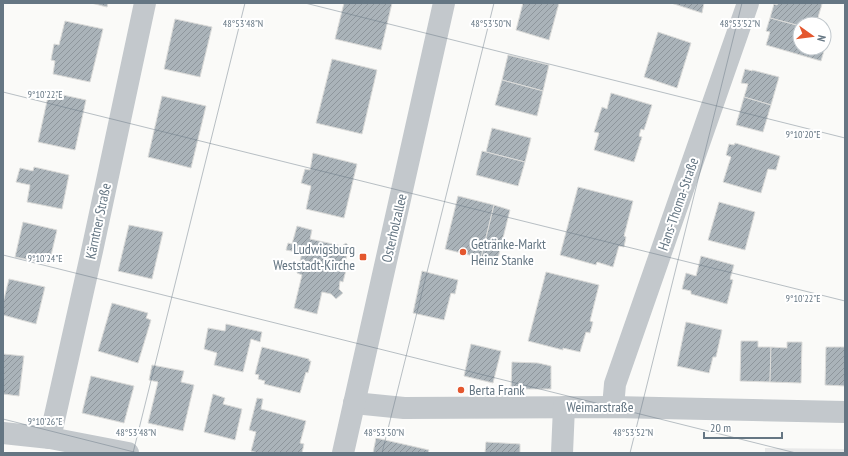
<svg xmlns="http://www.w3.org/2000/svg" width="848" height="456" viewBox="0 0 848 456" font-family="'PT Sans Narrow',sans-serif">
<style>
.built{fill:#e8e9e9}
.building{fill:url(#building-hatch);stroke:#dcdcda}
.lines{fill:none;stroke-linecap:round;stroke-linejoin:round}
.minor{stroke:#c3c8cc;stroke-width:22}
.ticks{fill:none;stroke:#657683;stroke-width:1;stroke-opacity:0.45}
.poi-dot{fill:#e4572e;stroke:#fff;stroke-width:1.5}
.labels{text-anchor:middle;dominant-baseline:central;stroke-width:4;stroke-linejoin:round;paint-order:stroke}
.street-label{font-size:14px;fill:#657683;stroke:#fff}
.poi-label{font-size:14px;fill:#657683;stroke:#fff;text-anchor:start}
.ticks-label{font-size:10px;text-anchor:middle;fill:#657683;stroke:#fff;stroke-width:4;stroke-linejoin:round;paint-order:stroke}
</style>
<defs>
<pattern id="building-hatch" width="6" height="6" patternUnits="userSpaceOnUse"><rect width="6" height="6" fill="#aab3b9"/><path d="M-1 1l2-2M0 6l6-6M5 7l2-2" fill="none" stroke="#8e969c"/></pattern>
</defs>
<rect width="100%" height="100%" fill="#fafaf8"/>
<polygon class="built" points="765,448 845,449 845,453 765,453"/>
<g class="building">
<polygon points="91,3 108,3 107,7"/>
<polygon points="344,3 392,3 381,50 335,39"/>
<polygon points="523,3 559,3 549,40 516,30"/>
<polygon points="671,3 704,3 702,13"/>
<polygon points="778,3 818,3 822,4 816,24 800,24 800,26 770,18 774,4 777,5"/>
<polygon points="770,18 800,26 800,48 824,48 824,33 829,34 821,61 766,45 770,32 766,31"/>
<polygon points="175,19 212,27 200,77 164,69"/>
<polygon points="65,21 103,29 90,82 53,74 55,61 51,60 54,44 59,45"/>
<polygon points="658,32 691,43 677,88 644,77"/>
<polygon points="508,55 549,65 543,91 502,80"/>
<polygon points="332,59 377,70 362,134 316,123"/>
<polygon points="745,69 752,71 752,70 779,77 771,105 744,97 748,84 741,83"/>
<polygon points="502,80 543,91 537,116 495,105"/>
<polygon points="49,92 86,100 75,150 38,142"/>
<polygon points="611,93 652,105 644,130 641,129 639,136 642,137 634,162 594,150 599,133 594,132 602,107 607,109"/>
<polygon points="162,96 206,106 191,168 148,157"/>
<polygon points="744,97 771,105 763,132 736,125"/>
<polygon points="492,128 531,138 525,162 486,152"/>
<polygon points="735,143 780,156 776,170 768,169 761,193 723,182 731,157 726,155 729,144 734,145"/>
<polygon points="482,151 525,162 518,186 476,175"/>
<polygon points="313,153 357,164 344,218 306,209 311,186 301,183 305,169 310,170"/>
<polygon points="34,167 69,175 62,209 27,202 30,185 16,182 20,168 33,171"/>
<polygon points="578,187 633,201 624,236 626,237 624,247 619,246 613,267 597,262 596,265 560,255"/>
<polygon points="458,196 494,205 481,258 445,249"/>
<polygon points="719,202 755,212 745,250 708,240"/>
<polygon points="494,205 510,210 497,262 481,258"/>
<polygon points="23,222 57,230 49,264 15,257"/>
<polygon points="129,225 163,232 152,279 118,271"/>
<polygon points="297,226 312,230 310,239 342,246 346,243 352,249 347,253 346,261 348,262 343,282 340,281 339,289 343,293 336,299 331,294 322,292 317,314 294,308 302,275 297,273 302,253 286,250 288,243 292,244"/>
<polygon points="701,256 734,265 730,279 733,280 727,304 691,294 691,291 682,289 686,273 696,276"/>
<polygon points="422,271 458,280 455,294 451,293 444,320 413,313"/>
<polygon points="546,272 599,285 590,321 593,322 590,333 586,332 580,352 563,348 563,350 528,341"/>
<polygon points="9,279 45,287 36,324 3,315 3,303"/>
<polygon points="112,303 148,313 146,318 151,320 138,363 98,351"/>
<polygon points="686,322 722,330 716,357 713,357 709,373 677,366"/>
<polygon points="226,324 262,332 260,342 251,339 243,372 214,365 217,353 204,349 208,328 225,331"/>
<polygon points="741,341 758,341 758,347 771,347 770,382 740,381"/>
<polygon points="787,342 802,342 801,383 770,382 771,347 787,348"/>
<polygon points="471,344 501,351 493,383 464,376"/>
<polygon points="262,347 309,359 309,361 311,361 308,373 306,372 300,393 264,384 265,381 258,379 259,375 255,374"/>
<polygon points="826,347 845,347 845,386 825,385"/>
<polygon points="3,354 24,356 19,396 3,394"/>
<polygon points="512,362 538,363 551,366 551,389 511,389"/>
<polygon points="152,365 184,371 181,382 194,385 183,431 148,423 158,382 149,380"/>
<polygon points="91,376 134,386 124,423 82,413"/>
<polygon points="213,394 225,398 223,404 242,409 235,440 204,432"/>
<polygon points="257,398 263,399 261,409 306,421 300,443 304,444 302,453 258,453 251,451 256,432 249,430"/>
<polygon points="376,438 429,450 428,453 373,453"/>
<polygon points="486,442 520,444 520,453 485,453"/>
</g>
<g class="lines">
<g class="minor">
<polyline points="354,403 404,408 613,407 845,412"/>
<polyline points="613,407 615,384 748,3"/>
<polyline points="3,433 50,438 128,453"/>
<polyline points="50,438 92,251 145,3"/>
<polyline points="343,453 444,3"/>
<polyline points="562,453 564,407"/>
</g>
</g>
<path class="ticks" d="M 305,3 L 845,138M 3,92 L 845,301M 3,255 L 796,453M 3,419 L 138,453M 133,453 L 245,3M 382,453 L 494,3M 630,453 L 742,3"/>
<g class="poi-dot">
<circle cx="463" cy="252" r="4"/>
<rect x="359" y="253" width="8" height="8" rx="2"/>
<circle cx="461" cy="390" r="4"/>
</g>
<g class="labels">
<g class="street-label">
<text transform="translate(678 204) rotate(-71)">Hans-Thoma-Straße</text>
<text transform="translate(98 221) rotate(-78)">Kärntner Straße</text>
<text transform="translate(394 228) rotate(-77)">Osterholzallee</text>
<text x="600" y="407">Weimarstraße</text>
</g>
<g class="poi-label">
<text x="471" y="244">Getränke-Markt<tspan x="471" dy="16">Heinz Stanke</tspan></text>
<text x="355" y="249" text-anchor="end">Ludwigsburg<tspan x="355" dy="16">Weststadt-Kirche</tspan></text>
<text x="469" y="390">Berta Frank</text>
</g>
</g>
<g class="ticks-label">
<text x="491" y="27">48°53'50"N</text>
<text x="740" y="27">48°53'52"N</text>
<text x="243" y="27">48°53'48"N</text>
<text x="45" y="98">9°10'22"E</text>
<text x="803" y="138">9°10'20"E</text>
<text x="45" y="262">9°10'24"E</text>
<text x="803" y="302">9°10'22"E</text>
<text x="45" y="425">9°10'26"E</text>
<text x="136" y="436">48°53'48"N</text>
<text x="384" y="436">48°53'50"N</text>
<text x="633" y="436">48°53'52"N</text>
</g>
<rect width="848" height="456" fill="none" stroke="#657683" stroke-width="8"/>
<g transform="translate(812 36) rotate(104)"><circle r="19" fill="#ffffff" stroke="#c1c8cd"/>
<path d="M0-3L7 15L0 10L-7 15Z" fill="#e4572e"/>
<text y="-6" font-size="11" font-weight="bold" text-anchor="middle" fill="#657683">N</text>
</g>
<path d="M704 432v6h78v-6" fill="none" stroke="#657683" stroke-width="2"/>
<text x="710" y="432" font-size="12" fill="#657683" stroke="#ffffff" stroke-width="3" paint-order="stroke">20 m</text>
</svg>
